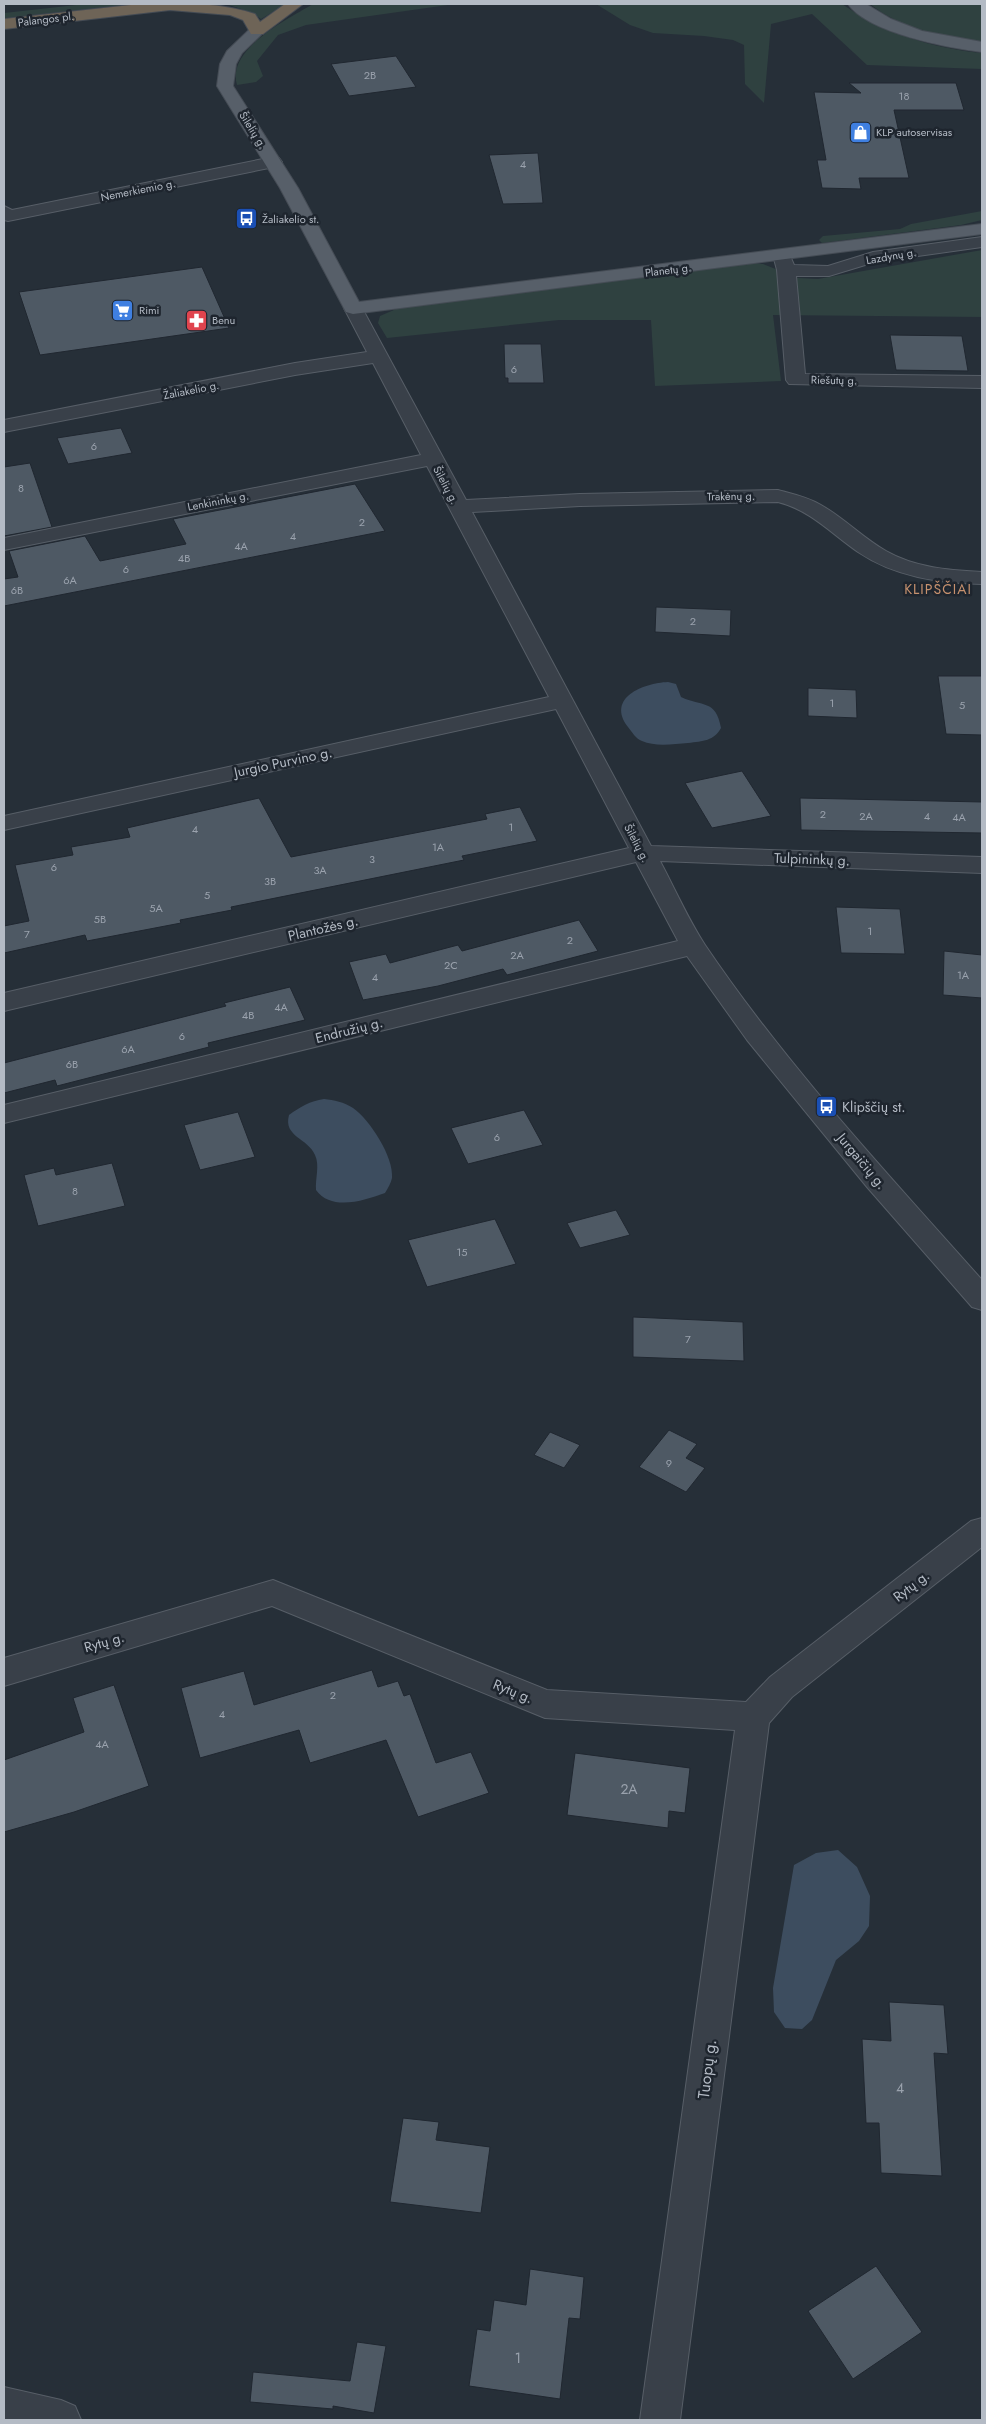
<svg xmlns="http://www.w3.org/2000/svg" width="986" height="2424" viewBox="0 0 986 2424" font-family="Jost,sans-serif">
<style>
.green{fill:#2f4140}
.water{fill:#3d4d5f}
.building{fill:#4e5964;stroke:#202730}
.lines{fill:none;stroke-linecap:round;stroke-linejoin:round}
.minor-casing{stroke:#575e67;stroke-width:2}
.major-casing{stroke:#454c55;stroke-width:2}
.highway-casing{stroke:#444b54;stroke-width:2}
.minor{fill:#394049;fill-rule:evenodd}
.major{fill:#575f69;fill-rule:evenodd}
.highway{fill:#6e6457;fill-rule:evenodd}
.labels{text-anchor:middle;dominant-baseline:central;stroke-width:5;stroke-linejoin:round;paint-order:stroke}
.far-street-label{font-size:11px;fill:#b4bbc5;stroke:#1e252e}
.number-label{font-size:11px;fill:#9aa2ad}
.far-poi-label{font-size:11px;fill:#b4bbc5;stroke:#1e252e;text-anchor:start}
.far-quarter-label{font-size:14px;letter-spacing:1px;fill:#c6916e;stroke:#1e252e}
.street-label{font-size:14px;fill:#b4bbc5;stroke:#1e252e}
.poi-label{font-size:14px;fill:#b4bbc5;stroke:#1e252e;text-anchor:start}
.near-number-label{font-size:14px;fill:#9aa2ad}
.near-street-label{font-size:16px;fill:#b4bbc5;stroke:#1e252e}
</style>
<rect width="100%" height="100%" fill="#262f38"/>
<g class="green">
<polygon points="85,4 133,4 4,18 4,13"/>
<polygon points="233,4 286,4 261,19 253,13 229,5"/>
<path d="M 313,4 L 455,4 L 306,25 L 278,35 L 257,61 L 263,76 L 256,82 L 237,85 C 226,49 288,19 313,4 Z"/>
<path d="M 596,4 L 842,4 C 884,33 931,48 982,53 L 982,69 L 867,65 L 812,14 L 771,24 L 764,103 L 745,84 L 744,45 L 733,40 L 704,36 L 653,33 L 630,25 Z"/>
<path d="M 870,4 L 982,4 L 982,42 C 945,39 900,28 870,4 Z"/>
<polygon points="982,211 982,220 961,225 822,243 819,240 823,236 900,229 911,224"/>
<polygon points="982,250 982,317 773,315 781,381 655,386 651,320 559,320 387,338 378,323 380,316 403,306 752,263 763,264 798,278 818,279"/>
</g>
<g class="water">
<path d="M 668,682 L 676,684 L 681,697 C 702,707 716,699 721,728 C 714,741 703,741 688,743 C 674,744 655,747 642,741 C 636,739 632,732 628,727 C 606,698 643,683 668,682 Z"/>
<path d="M 324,1099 C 334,1100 344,1102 353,1108 C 370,1120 394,1157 392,1178 C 391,1183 388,1188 385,1193 C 365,1200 332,1212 316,1190 C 315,1179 320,1165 315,1155 C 308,1138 283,1137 289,1115 C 300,1107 310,1101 324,1099 Z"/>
<polygon points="838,1850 857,1867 870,1896 869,1926 859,1941 836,1960 812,2020 802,2029 785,2028 774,2012 773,1988 794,1865 816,1853"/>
</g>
<g class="building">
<polygon points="396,56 416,87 349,96 331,64"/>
<polygon points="849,83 956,83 964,110 894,110 909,178 859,178 861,189 822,188 817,160 826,160 814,92 861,93"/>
<polygon points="538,153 543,203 503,204 489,155"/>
<polygon points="202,267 229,328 40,355 19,292"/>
<polygon points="890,335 962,336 968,371 896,370"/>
<polygon points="504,344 541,344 544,383 508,383 508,378 505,378"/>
<polygon points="121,428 132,453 68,464 57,438"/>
<polygon points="30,463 52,527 4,536 4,467"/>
<polygon points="355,484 385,531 4,606 4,579 18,577 9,551 85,536 100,561 186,544 173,519"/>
<polygon points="656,607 731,610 730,636 655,632"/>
<polygon points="938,676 982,676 982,735 946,734"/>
<polygon points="808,688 856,690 857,718 808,716"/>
<polygon points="742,771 771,816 712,828 685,783"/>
<polygon points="259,798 291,857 487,819 485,814 520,807 537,841 462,856 464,860 231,907 232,910 180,920 181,923 87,941 85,935 4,953 4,926 29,921 15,865 73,855 71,847 130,837 127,828"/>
<polygon points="800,798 982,802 982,833 801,830"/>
<polygon points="836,907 900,909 905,954 841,953"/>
<polygon points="579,920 598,951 507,975 503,969 438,986 363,1000 349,962 386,954 390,963 458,945 462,951"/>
<polygon points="944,951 982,955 982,998 943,995"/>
<polygon points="290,987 305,1020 208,1043 209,1047 57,1086 55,1080 4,1093 4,1063 226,1006 224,1003"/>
<polygon points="524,1110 543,1145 468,1164 451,1128"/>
<polygon points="238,1112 255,1157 200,1170 184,1125"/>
<polygon points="112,1163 125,1206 38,1226 24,1175 54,1168 56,1175"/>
<polygon points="616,1210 630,1235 580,1248 567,1223"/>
<polygon points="495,1219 516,1264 427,1287 408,1240"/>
<polygon points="633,1317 743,1322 744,1361 633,1357"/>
<polygon points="669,1430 697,1444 686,1458 705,1468 686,1492 639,1467"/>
<polygon points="550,1432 580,1445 564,1468 534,1455"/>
<polygon points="372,1670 378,1687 398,1681 404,1696 410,1694 436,1763 471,1752 489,1793 418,1817 386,1740 310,1763 299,1730 200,1758 181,1688 244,1671 254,1705"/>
<polygon points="114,1685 149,1786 74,1812 4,1832 4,1760 84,1732 73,1698"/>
<polygon points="575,1753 690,1768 685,1813 669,1811 668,1828 567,1815"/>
<polygon points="889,2002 944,2005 948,2054 934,2053 942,2176 881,2173 879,2123 866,2123 862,2039 891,2041"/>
<polygon points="403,2118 439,2122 436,2140 490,2147 481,2213 390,2202"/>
<polygon points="876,2266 922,2332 853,2379 808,2311"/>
<polygon points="530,2269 584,2277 580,2319 569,2318 560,2399 469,2386 477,2329 490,2331 494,2300 526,2305"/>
<polygon points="357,2342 386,2346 374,2413 333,2406 333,2409 250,2402 253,2372 350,2381"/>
</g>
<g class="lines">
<defs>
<g id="minor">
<polygon points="273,157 279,158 282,162 279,166 8,221 4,220 4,206 12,210"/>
<polygon points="982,237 982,247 875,262 829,276 796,276 805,374 982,376 982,388 789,384 786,380 777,270 773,255 776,251 788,251 794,265 828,266 873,252"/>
<path d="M 353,302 L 360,304 L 362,308 L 466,500 L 580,494 L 778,490 C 793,494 807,497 821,505 C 844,518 863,538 886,551 C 916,568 949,570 982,572 L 982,584 C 939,583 895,577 858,552 C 832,534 810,510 778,502 L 580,506 L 472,512 L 651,846 L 982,857 L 982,873 L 660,861 C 675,889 688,919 705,945 C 786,1065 886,1172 982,1280 L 982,1310 L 972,1307 L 867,1187 L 747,1040 L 687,956 L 4,1123 L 4,1105 L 678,941 L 636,862 L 4,1011 L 4,993 L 629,848 L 556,709 L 4,830 L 4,816 L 549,697 L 427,466 L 4,550 L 4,538 L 421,455 L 373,363 L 295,375 L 4,432 L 4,420 L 295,363 L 367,352 L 344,308 L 346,304 Z"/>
<polygon points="982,1518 982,1547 792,1697 769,1723 680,2420 640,2420 735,1730 545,1718 272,1606 4,1686 4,1658 273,1580 547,1690 746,1702 770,1677 971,1521"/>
<polygon points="4,2387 61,2400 75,2406 81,2420 4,2420"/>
</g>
<g id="major">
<path d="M 848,4 L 866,4 L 891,19 L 922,31 L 982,42 L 982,52 C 949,48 868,33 848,4 Z"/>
<polygon points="257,26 265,31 242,53 236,64 233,86 298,188 359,302 982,224 982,234 353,314 346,312 280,188 217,86 220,64 227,51 251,28"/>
</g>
<path id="highway" d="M 140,4 C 179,4 217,1 255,14 L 260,22 L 285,4 L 303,4 L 263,34 L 251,34 L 243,20 L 230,15 L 170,10 L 4,29 L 4,19 Z"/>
</defs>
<use href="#minor" class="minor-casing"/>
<use href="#major" class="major-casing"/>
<use href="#highway" class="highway-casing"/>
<use href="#minor" class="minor"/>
<use href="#major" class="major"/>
<use href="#highway" class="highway"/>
</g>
<defs>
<symbol id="shop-square" viewBox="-11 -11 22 22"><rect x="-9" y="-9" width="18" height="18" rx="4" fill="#3f7fe0" stroke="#1e252e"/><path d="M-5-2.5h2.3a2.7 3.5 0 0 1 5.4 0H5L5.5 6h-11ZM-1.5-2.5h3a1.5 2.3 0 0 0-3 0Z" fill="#fff"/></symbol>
<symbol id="bus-square" viewBox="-11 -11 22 22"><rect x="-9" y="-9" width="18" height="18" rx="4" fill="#1a4fb4" stroke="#1e252e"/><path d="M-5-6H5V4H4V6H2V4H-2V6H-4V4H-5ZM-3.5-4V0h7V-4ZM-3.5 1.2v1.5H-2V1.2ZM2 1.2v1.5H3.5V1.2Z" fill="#fff"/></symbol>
<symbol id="supermarket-square" viewBox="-11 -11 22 22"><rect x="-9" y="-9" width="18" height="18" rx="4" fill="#3f7fe0" stroke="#1e252e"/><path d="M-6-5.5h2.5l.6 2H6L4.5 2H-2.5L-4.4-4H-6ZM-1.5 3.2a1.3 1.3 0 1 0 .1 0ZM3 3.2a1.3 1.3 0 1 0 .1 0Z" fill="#fff"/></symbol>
<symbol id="pharmacy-square" viewBox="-11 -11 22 22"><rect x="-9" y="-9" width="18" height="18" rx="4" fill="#e0444e" stroke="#1e252e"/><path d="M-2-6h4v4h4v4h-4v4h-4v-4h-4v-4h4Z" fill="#fff"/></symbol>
</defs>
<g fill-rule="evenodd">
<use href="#shop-square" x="848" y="120" width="25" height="25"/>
<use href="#bus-square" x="234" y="206" width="25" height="25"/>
<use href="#supermarket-square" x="110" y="298" width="25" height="25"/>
<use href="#pharmacy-square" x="184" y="308" width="25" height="25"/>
<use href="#bus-square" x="814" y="1094" width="25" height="25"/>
</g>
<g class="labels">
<g class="far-street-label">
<text transform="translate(46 19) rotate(-7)">Palangos pl.</text>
<text transform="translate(253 130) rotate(58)">Šilelių g.</text>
<text transform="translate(138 190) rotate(-11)">Nemerkiemio g.</text>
<text transform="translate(891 256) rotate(-10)">Lazdynų g.</text>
<text transform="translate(668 270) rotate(-7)">Planetų g.</text>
<text transform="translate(834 380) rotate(1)">Riešutų g.</text>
<text transform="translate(191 390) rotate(-11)">Žaliakelio g.</text>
<text transform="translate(446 485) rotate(62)">Šilelių g.</text>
<text transform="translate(731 496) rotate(-1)">Trakėnų g.</text>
<text transform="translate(218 501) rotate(-11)">Lenkininkų g.</text>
<text transform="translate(637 843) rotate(62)">Šilelių g.</text>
</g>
<g class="number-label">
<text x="370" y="75">2B</text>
<text x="904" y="96">18</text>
<text x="523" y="164">4</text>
<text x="514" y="369">6</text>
<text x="94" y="446">6</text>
<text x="21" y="488">8</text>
<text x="362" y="522">2</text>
<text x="293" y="536">4</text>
<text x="241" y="546">4A</text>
<text x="184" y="558">4B</text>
<text x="126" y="569">6</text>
<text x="70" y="580">6A</text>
<text x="17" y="590">6B</text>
<text x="693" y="621">2</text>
<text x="832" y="703">1</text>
<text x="962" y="705">5</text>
<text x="823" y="814">2</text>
<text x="866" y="816">2A</text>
<text x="927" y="816">4</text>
<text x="959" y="817">4A</text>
<text x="511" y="827">1</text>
<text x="195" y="829">4</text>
<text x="438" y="847">1A</text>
<text x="372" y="859">3</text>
<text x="54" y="867">6</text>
<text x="320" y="870">3A</text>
<text x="270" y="881">3B</text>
<text x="207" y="895">5</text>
<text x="156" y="908">5A</text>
<text x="100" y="919">5B</text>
<text x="870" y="931">1</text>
<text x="27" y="934">7</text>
<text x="570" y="940">2</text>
<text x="517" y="955">2A</text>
<text x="451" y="965">2C</text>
<text x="963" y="975">1A</text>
<text x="375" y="977">4</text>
<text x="281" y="1007">4A</text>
<text x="248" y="1015">4B</text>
<text x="182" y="1036">6</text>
<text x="128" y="1049">6A</text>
<text x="72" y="1064">6B</text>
<text x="497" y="1137">6</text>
<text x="75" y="1191">8</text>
<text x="462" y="1252">15</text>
<text x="688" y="1339">7</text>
<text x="669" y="1463">9</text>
<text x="333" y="1695">2</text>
<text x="222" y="1714">4</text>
<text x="102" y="1744">4A</text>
</g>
<g class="far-poi-label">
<text x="876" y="132">KLP autoservisas</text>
<text x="262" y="219">Žaliakelio st.</text>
<text x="139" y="310">Rimi</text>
<text x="212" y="320">Benu</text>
</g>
<g class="far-quarter-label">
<text x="938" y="589">KLIPŠČIAI</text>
</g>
<g class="street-label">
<text transform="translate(283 762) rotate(-12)">Jurgio Purvino g.</text>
<text transform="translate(812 859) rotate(2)">Tulpininkų g.</text>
<text transform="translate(323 928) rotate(-13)">Plantožės g.</text>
<text transform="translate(349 1030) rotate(-14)">Endružių g.</text>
<text transform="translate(862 1161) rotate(50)">Jurgaičių g.</text>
<text transform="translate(911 1586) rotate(-38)">Rytų g.</text>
<text transform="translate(104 1642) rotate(-16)">Rytų g.</text>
<text transform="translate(513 1691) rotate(22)">Rytų g.</text>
</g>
<g class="poi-label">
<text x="842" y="1107">Klipščių st.</text>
</g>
<g class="near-number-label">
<text x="629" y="1789">2A</text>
<text x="900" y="2088">4</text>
<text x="518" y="2358">1</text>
</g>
<g class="near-street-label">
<text transform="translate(707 2069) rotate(-83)">Tuopų g.</text>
</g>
</g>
<rect width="986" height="2424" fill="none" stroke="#b4bbc5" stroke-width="10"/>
</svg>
